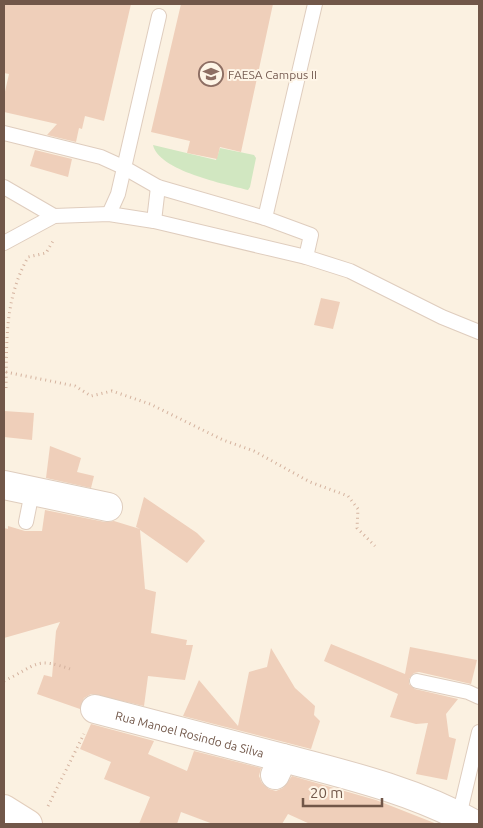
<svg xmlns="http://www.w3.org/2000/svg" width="483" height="828" viewBox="0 0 483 828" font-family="Ubuntu,sans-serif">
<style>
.green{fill:#d1e7c1}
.building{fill:#efcfba}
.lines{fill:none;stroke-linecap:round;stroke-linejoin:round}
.lane-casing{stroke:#dfcdbe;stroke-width:16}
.street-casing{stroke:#dfcdbe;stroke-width:30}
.secondary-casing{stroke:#e3cebc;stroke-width:30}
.path{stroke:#d4b29e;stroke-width:3;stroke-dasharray:1 4;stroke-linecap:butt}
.lane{stroke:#fff;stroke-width:14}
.street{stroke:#fff;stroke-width:28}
.secondary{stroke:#fff;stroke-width:28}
.labels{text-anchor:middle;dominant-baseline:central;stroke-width:4;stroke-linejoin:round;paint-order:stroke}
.education-label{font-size:12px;fill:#785e54;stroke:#fef5e7;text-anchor:start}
.street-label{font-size:12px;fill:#715749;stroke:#fef5e7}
</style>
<rect width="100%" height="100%" fill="#fbf1e1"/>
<path class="green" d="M 153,145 L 216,160 L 220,148 L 254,155 L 256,158 L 250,187 L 248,190 C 225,184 159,171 153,145 Z"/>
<g class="building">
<polygon points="4,4 131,4 104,121 85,116 82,129 79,128 76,142 47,135 57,124 4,112 4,96 9,74 4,73"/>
<polygon points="181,4 273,4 241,152 220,147 217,159 187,153 190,141 151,132"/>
<polygon points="35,150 72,159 68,177 30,166"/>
<polygon points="321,298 340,302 333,329 314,325"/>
<polygon points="4,411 34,413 32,440 4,437"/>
<polygon points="50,446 81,458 77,472 94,476 91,488 46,478"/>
<polygon points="144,497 197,533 205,541 187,563 140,530 145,589 156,592 151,633 187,640 186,645 193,645 185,680 148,676 144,706 91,694 84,698 80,709 37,694 44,675 52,677 56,631 60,622 4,638 4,528 8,529 8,526 25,531 42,531 45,510 105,522 114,521 140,529 136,527"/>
<polygon points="331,644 405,674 410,647 477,660 471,684 419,672 414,673 409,679 409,684 415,689 458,699 446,714 449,737 456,739 447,780 416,774 428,723 416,724 390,717 398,694 324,661"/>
<polygon points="271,648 295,688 315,706 314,715 320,721 311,749 183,716 199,680 238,726 249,672 267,667"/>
<polygon points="91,724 154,741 148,754 187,771 194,751 261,768 259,776 262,783 269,789 276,791 283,788 292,776 376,800 437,824 310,824 288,814 282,824 213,824 181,812 177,824 139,824 150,797 104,779 111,762 80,749"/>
</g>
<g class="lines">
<defs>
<g id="lane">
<polyline points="4,133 101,157 123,167 158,187 265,218 311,235 306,257"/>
<polyline points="4,187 54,216"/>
<polyline points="109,214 118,194 159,16"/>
<polyline points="265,218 315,4"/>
<polyline points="154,221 158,187"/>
<polyline points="4,243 54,216 109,214 154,221 306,257 350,271 442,317 479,332"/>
<polyline points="26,522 32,492"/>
<polyline points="417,681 468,692 479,697"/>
<polyline points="459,816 479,732"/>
</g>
<g id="street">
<polyline points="4,485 108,507"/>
<path id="s1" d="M 95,709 L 283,758"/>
<path d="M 275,775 L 283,758 C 348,775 415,791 474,824"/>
</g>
<polyline id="secondary" points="4,809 28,824"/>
</defs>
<use href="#lane" class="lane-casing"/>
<use href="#street" class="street-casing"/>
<use href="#secondary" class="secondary-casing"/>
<g class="path">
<polyline points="6,372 75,386 91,396 112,391 150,404 223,440 254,451 310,482 348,496 358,509 357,528 375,546"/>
<path d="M 6,388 C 7,340 4,301 28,257 L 46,253 L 53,241"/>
<path d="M 4,681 C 38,665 34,656 73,670"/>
<polyline points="48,806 84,734"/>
</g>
<use href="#lane" class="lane"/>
<use href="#street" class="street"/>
<use href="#secondary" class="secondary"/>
</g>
<defs>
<symbol id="university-ring" viewBox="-11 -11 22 22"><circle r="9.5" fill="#fef5e7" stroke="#8d6e63" stroke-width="1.5"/><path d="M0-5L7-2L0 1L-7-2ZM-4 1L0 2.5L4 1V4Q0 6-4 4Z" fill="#8d6e63"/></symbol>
</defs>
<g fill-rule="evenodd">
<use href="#university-ring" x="197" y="60" width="28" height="28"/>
</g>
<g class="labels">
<g class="education-label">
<text x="228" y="74">FAESA Campus II</text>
</g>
<g class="street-label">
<text stroke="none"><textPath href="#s1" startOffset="98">Rua Manoel Rosindo da Silva</textPath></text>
</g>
</g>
<rect width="483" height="828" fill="none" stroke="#715749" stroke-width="10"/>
<path d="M303 798v8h79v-8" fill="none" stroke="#715749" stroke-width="2.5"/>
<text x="310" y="798" font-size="15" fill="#715749" stroke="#fef5e7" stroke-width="4" paint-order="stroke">20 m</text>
</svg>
